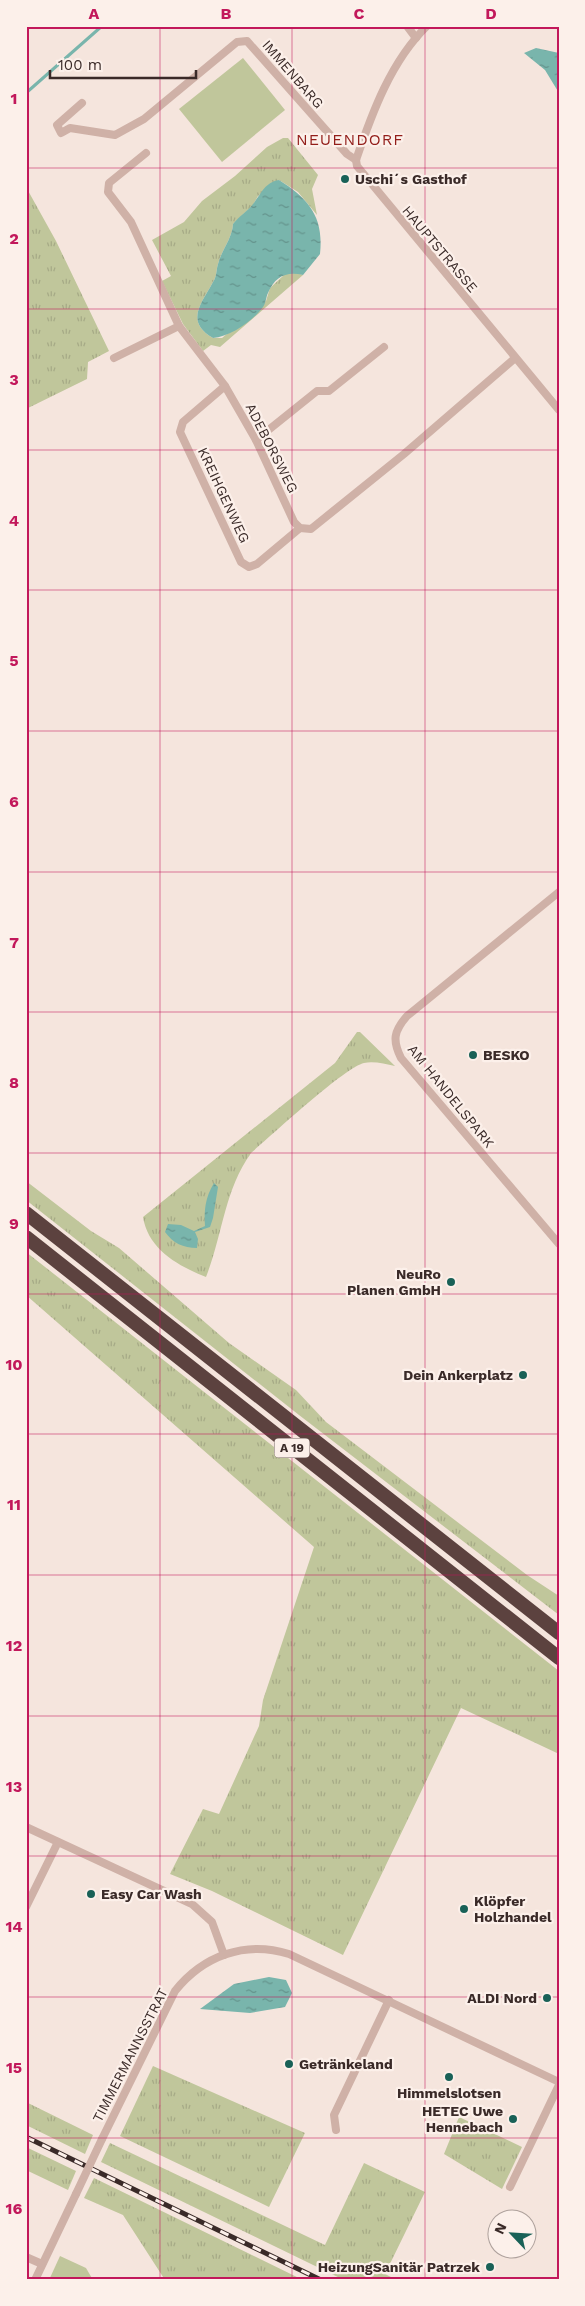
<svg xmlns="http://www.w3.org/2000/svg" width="585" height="2306" viewBox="0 0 585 2306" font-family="'Work Sans',sans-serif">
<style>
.grass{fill:url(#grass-tufts)}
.garden{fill:#c0c69b}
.water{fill:url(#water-ripples)}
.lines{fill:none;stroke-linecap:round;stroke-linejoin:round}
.stream{stroke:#79b5ac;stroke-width:3}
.minor{stroke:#cfb1a7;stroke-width:8}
.motorway{stroke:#5c423f;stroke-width:14}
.rail-casing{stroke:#3a2a28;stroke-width:5}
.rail{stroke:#fcf0ea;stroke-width:3;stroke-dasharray:9;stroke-linecap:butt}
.minor-bridge{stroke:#cfb1a7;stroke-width:8}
.grid{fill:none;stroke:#c2185b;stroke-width:1;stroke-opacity:0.55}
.poi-dot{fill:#196157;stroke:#fcf0ea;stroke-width:2}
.labels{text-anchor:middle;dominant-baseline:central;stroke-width:4.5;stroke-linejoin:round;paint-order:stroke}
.shield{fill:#fcf0ea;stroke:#746562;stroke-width:1}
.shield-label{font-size:12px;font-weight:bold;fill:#3a2a28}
.street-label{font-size:14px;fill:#3a2a28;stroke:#fcf0ea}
.poi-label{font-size:14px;font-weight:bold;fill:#3a2a28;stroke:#fcf0ea;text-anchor:start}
.quarter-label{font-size:16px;letter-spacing:1px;fill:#921d19;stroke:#fcf0ea}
.neatline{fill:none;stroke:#c2185b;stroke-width:2}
.grid-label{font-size:16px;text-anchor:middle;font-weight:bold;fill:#c2185b}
</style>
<defs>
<pattern id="grass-tufts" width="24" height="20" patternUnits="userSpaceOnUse" patternTransform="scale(1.25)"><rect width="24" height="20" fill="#c0c69b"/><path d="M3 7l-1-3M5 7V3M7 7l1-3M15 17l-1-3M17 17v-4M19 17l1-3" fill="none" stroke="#a6aa86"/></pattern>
<pattern id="water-ripples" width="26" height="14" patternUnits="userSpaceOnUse" patternTransform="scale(1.25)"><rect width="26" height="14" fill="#79b5ac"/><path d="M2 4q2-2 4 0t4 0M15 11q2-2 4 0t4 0" fill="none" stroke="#64938c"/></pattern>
</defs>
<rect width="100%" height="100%" fill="#f5e5dd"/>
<g class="grass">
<path d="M 283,138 L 288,138 L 318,175 L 312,189 L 317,215 L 298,192 L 279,180 L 258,196 L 253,205 L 233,224 C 232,239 222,249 218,264 C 216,270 217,276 213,282 C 202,303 184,321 213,338 L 222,338 L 266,301 L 270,288 L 285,274 L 292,272 L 303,275 L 220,347 L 211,345 L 203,351 L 183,324 L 162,281 L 171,276 L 152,240 L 184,222 L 202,201 L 235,176 L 267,147 Z"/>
<polygon points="26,187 56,241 109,351 88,362 87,379 26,409"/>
<path d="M 357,1032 L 360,1032 L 395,1066 C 385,1064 374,1061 364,1063 C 345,1067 271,1136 251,1153 C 224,1191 223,1234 206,1277 C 178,1266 148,1249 143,1217 L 335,1063 Z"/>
<polygon points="26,1181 91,1231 119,1248 229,1343 296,1390 326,1422 527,1575 559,1596 559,1615 299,1415 26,1200"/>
<polygon points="26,1252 559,1671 559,1754 461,1708 343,1955 212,1891 170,1874 203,1809 219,1814 259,1726 263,1700 314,1547 26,1295"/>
<polygon points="153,2066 305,2133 269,2207 120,2136"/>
<polygon points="26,2102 93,2135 85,2154 26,2125"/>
<polygon points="459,2117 522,2147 502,2189 444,2154"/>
<polygon points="110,2143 325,2245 364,2163 425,2192 385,2274 397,2280 344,2280 101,2162"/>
<polygon points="26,2147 76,2171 68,2190 26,2170"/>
<polygon points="94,2178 303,2280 165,2280 123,2215 84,2198"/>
</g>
<g class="garden">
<polygon points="243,58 285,110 222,162 179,109"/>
<polygon points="60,2256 86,2268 93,2280 49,2280"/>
</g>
<g class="water">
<polygon points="536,48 559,53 559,93 545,70 524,53"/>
<path d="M 279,180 C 309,199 324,217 320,254 L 303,275 C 287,271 275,276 268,293 C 266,297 266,303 263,307 C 253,321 230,337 213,338 C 184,321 202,303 213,282 C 217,276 216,270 218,264 C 222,249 232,239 233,224 C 239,216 248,211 253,204 C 262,193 264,183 279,180 Z"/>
<path d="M 214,1183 L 218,1187 L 213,1218 L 210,1227 L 195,1232 L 198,1239 L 197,1248 C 183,1248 173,1243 165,1232 L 168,1224 L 181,1225 L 194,1231 L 205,1226 C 204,1210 205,1198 214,1183 Z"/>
<polygon points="269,1977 286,1980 292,1993 285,2007 250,2013 200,2009 234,1984"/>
</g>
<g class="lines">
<polyline class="stream" points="26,93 102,26"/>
<g class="minor">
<polyline points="407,26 416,38"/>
<path d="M 427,26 C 391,61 372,113 356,160 L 357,166 L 559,410"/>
<polyline points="82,103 57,125 61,133 70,128 115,135 144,119 237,42 247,41 347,154 356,160"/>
<polyline points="146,153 109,183 108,192 131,222 179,326 225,386 256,440 294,522 300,528 311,529 404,454 514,359"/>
<polyline points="114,358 179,326"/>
<polyline points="225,386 183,422 180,432 241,562 249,567 257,564 300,528"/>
<polyline points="256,440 317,391 329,391 384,347"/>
<path d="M 559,892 L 407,1016 C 394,1031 392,1040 401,1058 L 559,1244"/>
<polyline points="26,1827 192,1904 212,1922 224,1955"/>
<polyline points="26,1907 58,1842"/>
<polyline points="336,2130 334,2115 389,2000"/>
<path d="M 102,2139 L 175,1991 C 203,1956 245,1940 289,1954 L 559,2082"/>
<polyline points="510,2187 559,2085"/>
<polyline points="26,2257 42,2264"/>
<polyline points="35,2280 76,2194"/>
</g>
<g class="motorway">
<polyline points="26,1213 559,1633"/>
<polyline points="26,1237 559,1658"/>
</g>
<defs>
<polyline id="rail" points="26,2137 321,2280"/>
</defs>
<use href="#rail" class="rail-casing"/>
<use href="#rail" class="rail"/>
<polyline class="minor-bridge" points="76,2194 102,2139"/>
</g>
<path class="grid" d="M 160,26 L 160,2280M 292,26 L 292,2280M 425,26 L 425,2280M 26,168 L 559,168M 26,309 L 559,309M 26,450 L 559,450M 26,590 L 559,590M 26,731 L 559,731M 26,872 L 559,872M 26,1012 L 559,1012M 26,1153 L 559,1153M 26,1294 L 559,1294M 26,1434 L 559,1434M 26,1575 L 559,1575M 26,1716 L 559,1716M 26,1856 L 559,1856M 26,1997 L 559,1997M 26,2138 L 559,2138"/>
<g class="poi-dot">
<circle cx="345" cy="179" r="5"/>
<circle cx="473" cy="1055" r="5"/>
<circle cx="451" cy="1282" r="5"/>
<circle cx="523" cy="1375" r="5"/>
<circle cx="91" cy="1894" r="5"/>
<circle cx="464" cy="1909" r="5"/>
<circle cx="547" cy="1998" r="5"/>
<circle cx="289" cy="2064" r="5"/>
<circle cx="449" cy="2077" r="5"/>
<circle cx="513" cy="2119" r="5"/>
<circle cx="490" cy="2267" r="5"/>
</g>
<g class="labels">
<rect class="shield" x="274.5" y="1438.5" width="35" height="19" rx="4"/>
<g class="shield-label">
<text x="292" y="1448">A 19</text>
</g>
<g class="street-label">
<text transform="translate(293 74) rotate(49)">IMMENBARG</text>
<text transform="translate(440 249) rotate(50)">HAUPTSTRASSE</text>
<text transform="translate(272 448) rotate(63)">ADEBORSWEG</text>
<text transform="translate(224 495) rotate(65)">KREIHGENWEG</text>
<text transform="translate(451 1096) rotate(51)">AM HANDELSPARK</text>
<text transform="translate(130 2055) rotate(-63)">TIMMERMANNSSTRAT</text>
</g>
<g class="poi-label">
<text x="355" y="179">Uschi´s Gasthof</text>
<text x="483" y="1055">BESKO</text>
<text x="441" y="1274" text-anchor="end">NeuRo<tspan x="441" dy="16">Planen GmbH</tspan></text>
<text x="513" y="1375" text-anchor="end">Dein Ankerplatz</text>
<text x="101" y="1894">Easy Car Wash</text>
<text x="474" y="1901">Klöpfer<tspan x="474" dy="16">Holzhandel</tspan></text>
<text x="537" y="1998" text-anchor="end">ALDI Nord</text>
<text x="299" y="2064">Getränkeland</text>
<text x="449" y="2093" text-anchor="middle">Himmelslotsen</text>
<text x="503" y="2111" text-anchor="end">HETEC Uwe<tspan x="503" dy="16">Hennebach</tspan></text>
<text x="480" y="2267" text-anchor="end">HeizungSanitär Patrzek</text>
</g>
<g class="quarter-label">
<text x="350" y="139">NEUENDORF</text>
</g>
</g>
<rect width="585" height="2306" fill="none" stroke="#fcf0ea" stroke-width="55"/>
<g transform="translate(512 2234) rotate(295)"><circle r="24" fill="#fcf0ea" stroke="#aea19c"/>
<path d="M0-4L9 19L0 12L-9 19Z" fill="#196157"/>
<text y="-8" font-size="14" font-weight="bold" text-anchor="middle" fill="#3a2a28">N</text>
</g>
<path d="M50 70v8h146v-8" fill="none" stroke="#3a2a28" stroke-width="2.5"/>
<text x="58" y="70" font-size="15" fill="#3a2a28" stroke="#fcf0ea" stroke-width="4" paint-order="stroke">100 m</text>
<rect x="28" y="28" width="530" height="2250" class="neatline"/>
<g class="grid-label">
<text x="94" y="19">A</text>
<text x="226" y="19">B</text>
<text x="359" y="19">C</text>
<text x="491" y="19">D</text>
<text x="14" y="104">1</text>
<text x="14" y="244">2</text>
<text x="14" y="385">3</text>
<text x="14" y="526">4</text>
<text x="14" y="666">5</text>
<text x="14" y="807">6</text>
<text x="14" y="948">7</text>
<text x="14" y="1088">8</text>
<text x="14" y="1229">9</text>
<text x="14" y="1370">10</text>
<text x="14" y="1510">11</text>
<text x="14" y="1651">12</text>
<text x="14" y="1792">13</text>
<text x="14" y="1932">14</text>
<text x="14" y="2073">15</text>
<text x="14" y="2214">16</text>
</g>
</svg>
